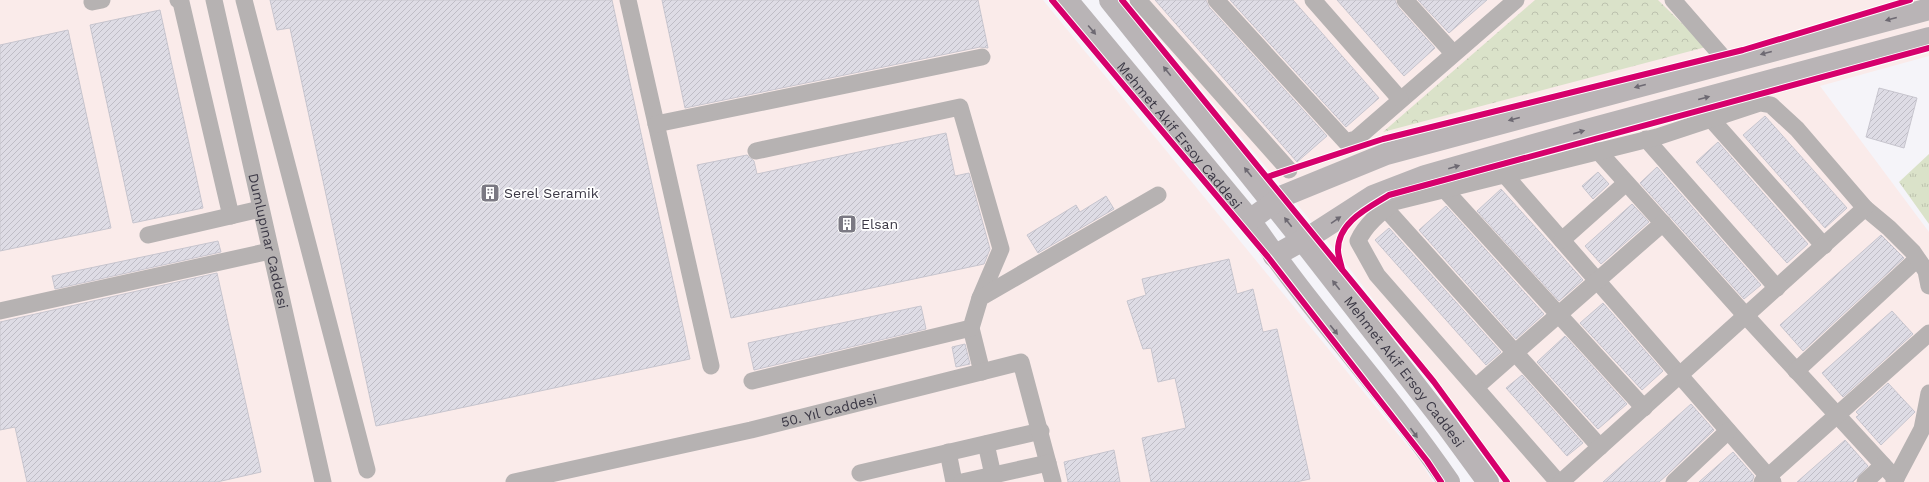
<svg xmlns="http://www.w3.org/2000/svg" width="1929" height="482" viewBox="0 0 1929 482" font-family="'Work Sans',sans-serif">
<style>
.industrial{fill:#faebea}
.grass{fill:url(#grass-tufts)}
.forest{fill:url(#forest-crowns)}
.building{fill:url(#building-hatch);stroke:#c7c5ce}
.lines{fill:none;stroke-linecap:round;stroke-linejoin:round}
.minor{stroke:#b6b2b2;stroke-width:17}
.major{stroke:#b9b4b6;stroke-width:22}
.cycleway-casing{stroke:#fff;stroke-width:8}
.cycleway{stroke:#d6006c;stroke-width:6}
.oneway{fill:#6d6972}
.labels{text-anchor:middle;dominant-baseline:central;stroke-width:3.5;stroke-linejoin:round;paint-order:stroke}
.street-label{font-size:14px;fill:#3a3744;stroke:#fff}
.poi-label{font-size:14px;fill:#3a3744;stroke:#fff;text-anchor:start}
</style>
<defs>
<pattern id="grass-tufts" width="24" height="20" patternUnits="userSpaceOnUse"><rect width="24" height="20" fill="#dae2c9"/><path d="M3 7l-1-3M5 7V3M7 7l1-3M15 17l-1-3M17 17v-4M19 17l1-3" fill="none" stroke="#bcc2ae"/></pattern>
<pattern id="forest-crowns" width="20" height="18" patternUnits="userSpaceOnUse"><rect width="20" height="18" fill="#dae2c9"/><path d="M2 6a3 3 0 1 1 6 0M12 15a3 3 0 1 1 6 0" fill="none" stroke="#bcc2ae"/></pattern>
<pattern id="building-hatch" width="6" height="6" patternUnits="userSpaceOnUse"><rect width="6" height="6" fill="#dedce5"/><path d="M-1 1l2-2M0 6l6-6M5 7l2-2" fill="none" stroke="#bfbdc6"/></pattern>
</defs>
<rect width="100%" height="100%" fill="#f5f4f9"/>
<g class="industrial">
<polygon points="0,0 1043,0 1420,461 1433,482 0,482"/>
<polygon points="1128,0 1929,0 1929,56 1820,86 1929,232 1929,482 1511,482 1487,448 1343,260"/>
</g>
<polygon class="grass" points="1929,154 1929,224 1899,182"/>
<polygon class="forest" points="1535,0 1658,0 1706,47 1383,132"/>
<g class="building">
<polygon points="270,0 612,0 690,359 376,426 290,28 277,30"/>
<polygon points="662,0 978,0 988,48 980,47 685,108"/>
<polygon points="1155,0 1206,0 1209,7 1327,136 1297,162"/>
<polygon points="1230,0 1293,0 1379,98 1346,127"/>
<polygon points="1337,0 1395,0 1398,7 1435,48 1404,76"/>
<polygon points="1418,0 1487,0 1449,33"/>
<polygon points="160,10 203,208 133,223 90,25"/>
<polygon points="68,30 111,228 0,251 0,45"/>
<polygon points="1879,88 1917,98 1904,148 1866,137"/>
<polygon points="1765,116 1847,208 1825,228 1743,135"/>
<polygon points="946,133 955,176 969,173 990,249 984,264 731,318 697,165 747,155 754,161 757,174"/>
<polygon points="1718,142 1808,244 1787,263 1696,162"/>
<polygon points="1657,167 1761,285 1744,299 1640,183"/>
<polygon points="1598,172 1609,184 1593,199 1582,186"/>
<polygon points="1501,189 1583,280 1559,301 1477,211"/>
<polygon points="1106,196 1114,209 1038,253 1027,235 1076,205 1080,212"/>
<polygon points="1632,204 1649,222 1601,264 1585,246"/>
<polygon points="1446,206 1544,314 1516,339 1419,230"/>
<polygon points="1389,228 1501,352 1486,365 1375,240"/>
<polygon points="1881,235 1904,258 1803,351 1780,325"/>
<polygon points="218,241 221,252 55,289 52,276"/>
<polygon points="1229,259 1237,294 1253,289 1263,332 1277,329 1310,479 1296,482 1151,482 1142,438 1186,428 1175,378 1158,382 1151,348 1143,349 1127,301 1146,295 1142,279"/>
<polygon points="217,273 261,472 217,482 27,482 15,427 0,430 0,322"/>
<polygon points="1603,303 1663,371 1642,390 1580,323"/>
<polygon points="921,306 926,329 754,370 748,343"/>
<polygon points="1892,311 1913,334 1843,397 1822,373"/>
<polygon points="1565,336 1627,404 1598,429 1537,362"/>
<polygon points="965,344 970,364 956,367 952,347"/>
<polygon points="1522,375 1583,443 1567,456 1506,388"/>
<polygon points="1888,383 1915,412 1881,445 1856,417 1859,415 1856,412"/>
<polygon points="1691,404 1714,430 1667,475 1659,482 1603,482"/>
<polygon points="1845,440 1868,466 1855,480 1853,482 1797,482"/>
<polygon points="1114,450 1120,482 1068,482 1064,462"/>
<polygon points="1733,452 1754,476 1752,482 1699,482"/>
</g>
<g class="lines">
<g class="minor">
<polyline points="178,0 181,2 231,216"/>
<path id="s1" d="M 214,0 L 323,482"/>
<polyline points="244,0 367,470"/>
<polyline points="628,0 711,366"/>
<polyline points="1138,0 1289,170"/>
<polyline points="1216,0 1346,142 1356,139 1516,0"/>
<polyline points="1313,0 1400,99"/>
<polyline points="1405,0 1453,53"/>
<polyline points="1673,0 1728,63"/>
<polyline points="92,2 102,0"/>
<polyline points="1711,119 1824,246"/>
<polyline points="656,124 982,57"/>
<polyline points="1646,139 1777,288"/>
<polyline points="756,151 960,107 1001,249 980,298"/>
<polyline points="1598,151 1746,316 1896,479"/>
<polyline points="1504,174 1773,482"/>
<polyline points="1444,189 1644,408"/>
<polyline points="1385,208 1600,447"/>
<polyline points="148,235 260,209"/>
<polyline points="1562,240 1626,183"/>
<polyline points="0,311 270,251"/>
<polyline points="971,328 982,372"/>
<polyline points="1796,371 1917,259"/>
<polyline points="752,381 971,328 980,298 1158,195"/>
<polyline points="1476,387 1663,223"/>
<polyline points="986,444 993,475"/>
<polyline points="948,452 954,482"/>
<polyline points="860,473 1041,431"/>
<path id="s2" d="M 514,482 L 751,430 L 1021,362 L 1053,482"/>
<polyline points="962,482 1048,463"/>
<path d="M 1558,482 L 1377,275 L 1358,241 C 1365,225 1380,213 1394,202 L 1657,137 L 1760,103 L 1771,105 L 1797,129 L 1865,208 L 1889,228 L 1913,252 L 1926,271 L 1929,286"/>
<polyline points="1561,482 1865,208"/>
<polyline points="1674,482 1728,431"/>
<polyline points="1762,482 1929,333"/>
<polyline points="1865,482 1883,465"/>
<polyline points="1894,482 1922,429 1929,393"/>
</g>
<g class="major">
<path id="s3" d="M 1067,0 L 1250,220 C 1311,311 1387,391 1449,482"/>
<path id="s4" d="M 1110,0 L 1303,241 L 1447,426 L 1488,482"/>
<polyline points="1250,220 1283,196 1386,154 1929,9"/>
<polyline points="1274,256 1314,234 1373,196 1425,176 1590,129 1929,38"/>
</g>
<defs>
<g id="cycleway">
<polyline points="1052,0 1268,257 1427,461 1441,482"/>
<polyline points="1122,0 1434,382 1507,482"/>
<polyline points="1267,177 1383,139 1743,50 1910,0"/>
<path d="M 1342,269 C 1341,263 1338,256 1338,250 C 1338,222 1368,208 1389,195 L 1929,48"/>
</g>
</defs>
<use href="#cycleway" class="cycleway-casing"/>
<use href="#cycleway" class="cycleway"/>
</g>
<defs><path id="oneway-solid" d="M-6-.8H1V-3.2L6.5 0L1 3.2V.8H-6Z"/></defs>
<g class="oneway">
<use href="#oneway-solid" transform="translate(1891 19) rotate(165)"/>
<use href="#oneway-solid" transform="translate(1092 30) rotate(50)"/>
<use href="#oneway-solid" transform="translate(1766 53) rotate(165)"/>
<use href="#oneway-solid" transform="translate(1167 71) rotate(-129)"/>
<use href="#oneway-solid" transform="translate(1640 86) rotate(165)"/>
<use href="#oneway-solid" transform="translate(1704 98) rotate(-15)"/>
<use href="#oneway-solid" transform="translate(1514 119) rotate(165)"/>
<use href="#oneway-solid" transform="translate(1579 132) rotate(-16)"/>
<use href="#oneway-solid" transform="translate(1454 167) rotate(-16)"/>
<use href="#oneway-solid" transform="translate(1248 172) rotate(-129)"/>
<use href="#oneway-solid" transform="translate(1336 220) rotate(-34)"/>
<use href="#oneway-solid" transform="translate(1288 222) rotate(-128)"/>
<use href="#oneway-solid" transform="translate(1336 285) rotate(-128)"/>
<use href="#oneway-solid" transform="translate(1334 330) rotate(51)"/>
<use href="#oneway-solid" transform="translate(1414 433) rotate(54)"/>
</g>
<defs>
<symbol id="building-square" viewBox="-11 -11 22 22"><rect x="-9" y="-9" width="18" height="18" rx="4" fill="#7b7983" stroke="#fff"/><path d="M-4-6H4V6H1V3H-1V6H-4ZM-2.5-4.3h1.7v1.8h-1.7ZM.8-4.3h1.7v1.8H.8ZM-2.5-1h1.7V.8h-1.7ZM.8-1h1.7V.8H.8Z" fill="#fff"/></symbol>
</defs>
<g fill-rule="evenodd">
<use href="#building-square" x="479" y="182" width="22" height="22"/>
<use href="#building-square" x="836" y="213" width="22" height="22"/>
</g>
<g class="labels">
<g class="street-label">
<text stroke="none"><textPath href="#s3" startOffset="176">Mehmet Akif Ersoy Caddesi</textPath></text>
<text stroke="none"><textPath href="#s1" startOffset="247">Dumlupınar Caddesi</textPath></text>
<text stroke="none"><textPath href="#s4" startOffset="474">Mehmet Akif Ersoy Caddesi</textPath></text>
<text stroke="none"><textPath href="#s2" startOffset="323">50. Yıl Caddesi</textPath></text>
</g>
<g class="poi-label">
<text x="504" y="193">Serel Seramik</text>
<text x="861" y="224">Elsan</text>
</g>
</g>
</svg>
